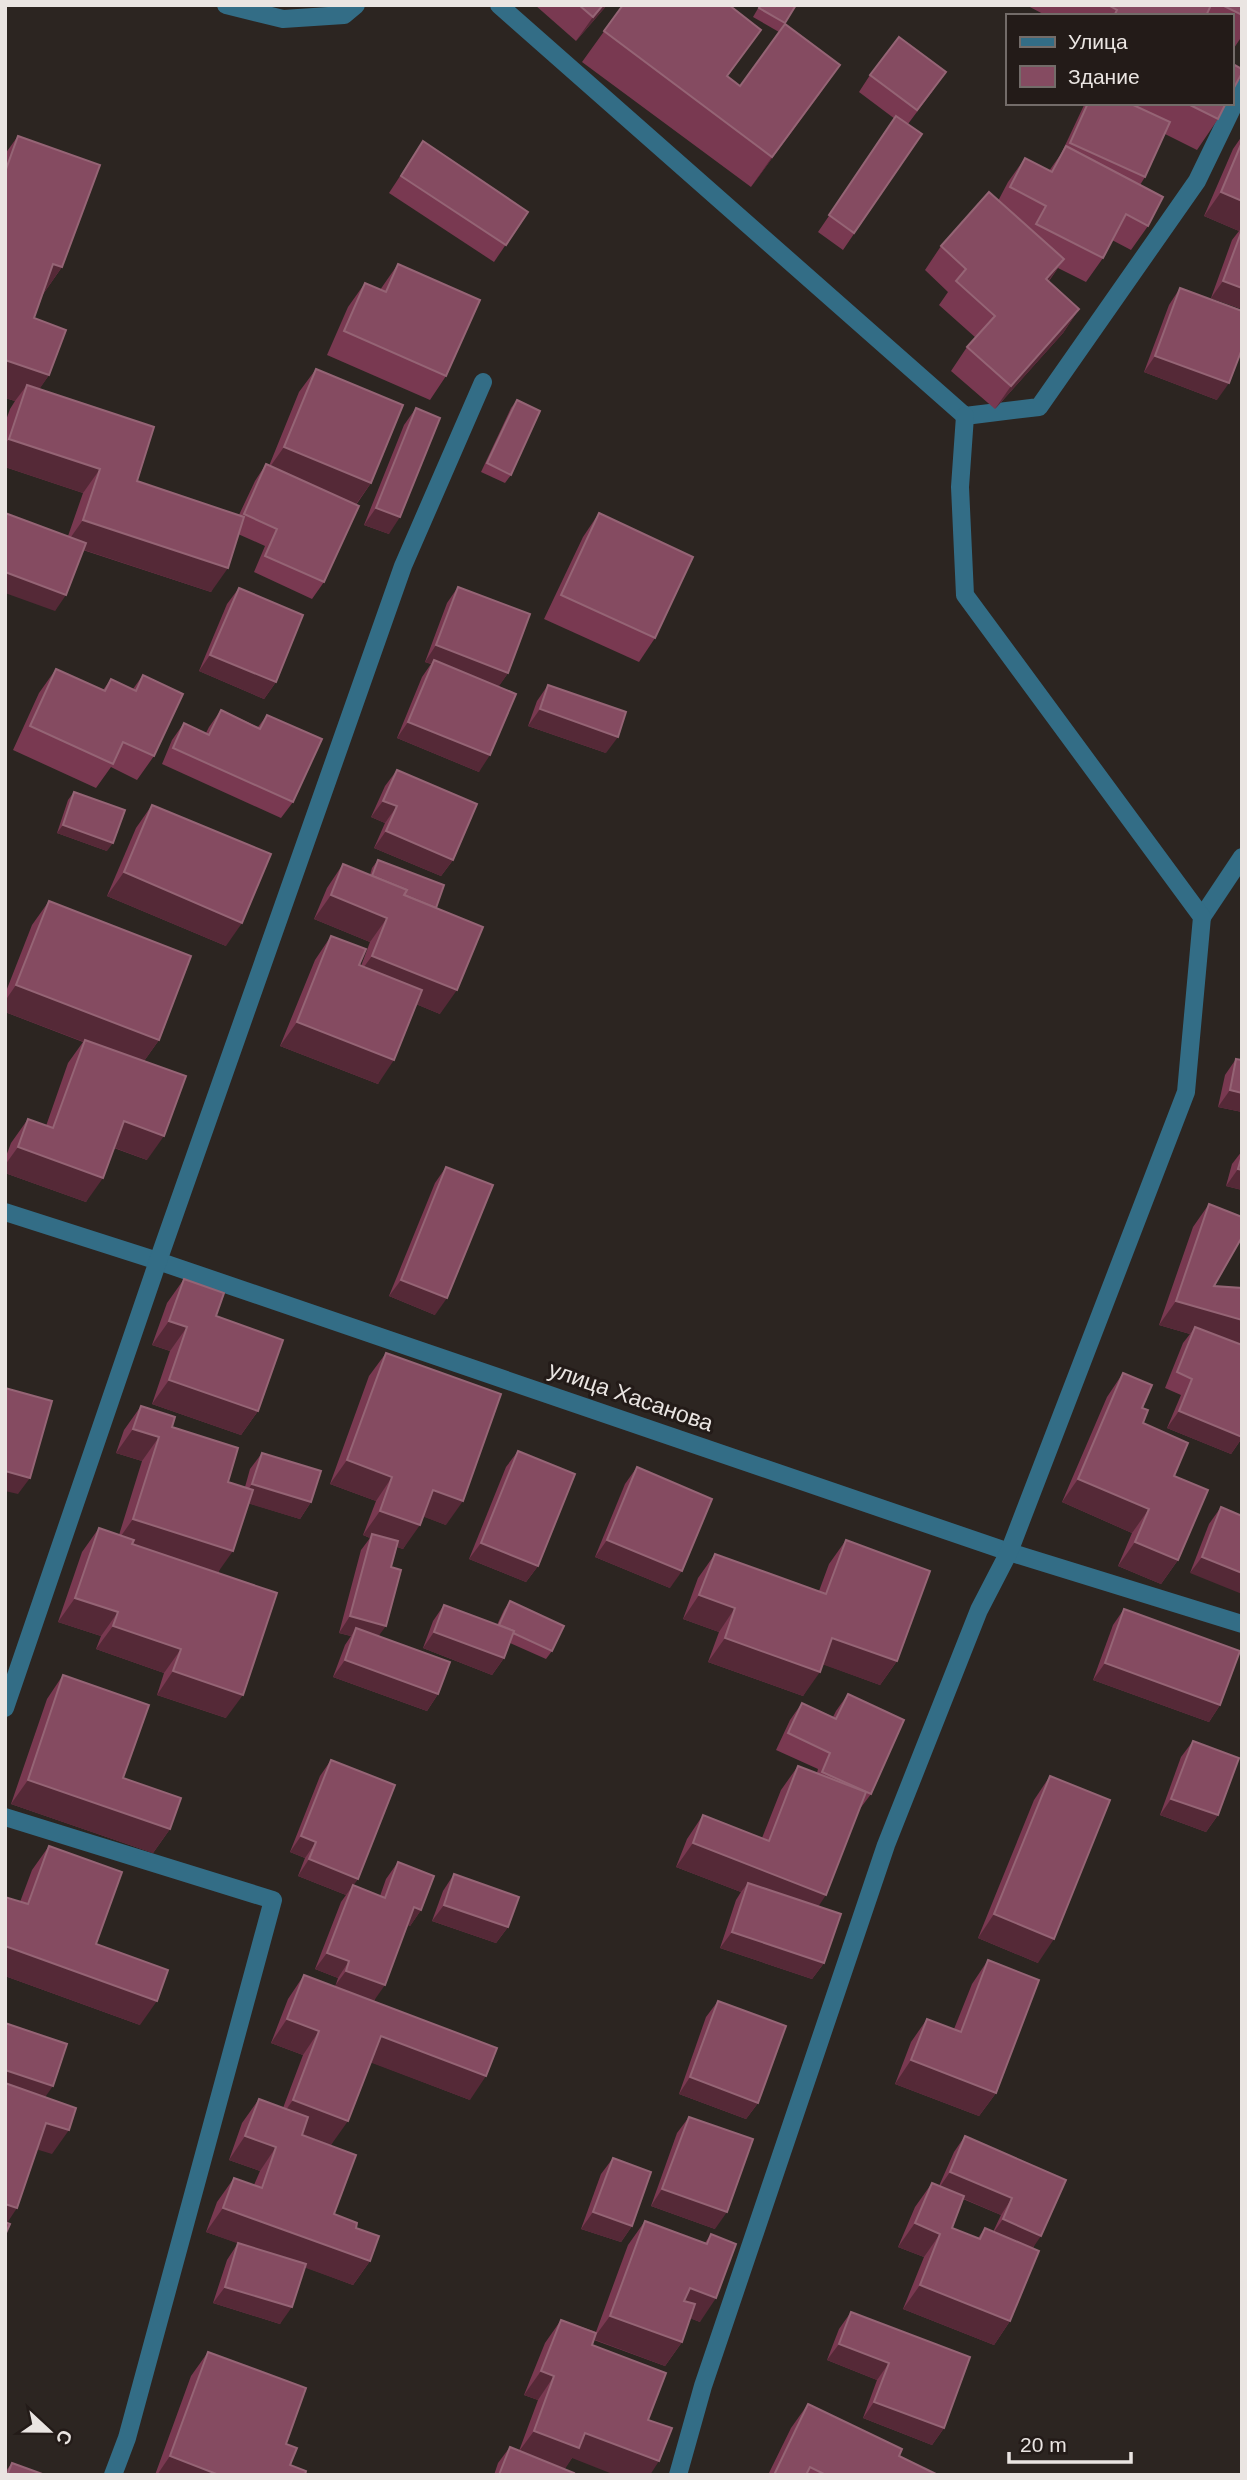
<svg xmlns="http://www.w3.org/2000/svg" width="1247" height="2480" viewBox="0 0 1247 2480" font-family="Arial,sans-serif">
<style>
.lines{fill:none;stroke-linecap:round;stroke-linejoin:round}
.minor{stroke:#336d86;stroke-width:18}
.wall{fill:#793951;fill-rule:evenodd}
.shaded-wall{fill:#552937}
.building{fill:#854b61;stroke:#956475;stroke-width:2}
.labels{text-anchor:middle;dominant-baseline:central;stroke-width:6;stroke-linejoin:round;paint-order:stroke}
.street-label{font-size:23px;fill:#eae5e2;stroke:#231b18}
</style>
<rect width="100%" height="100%" fill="#2c2521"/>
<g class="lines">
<g class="minor">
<polyline points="226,5 283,19 344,15 356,5"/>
<polyline points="499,5 965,416 1039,407 1197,181 1242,88"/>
<polyline points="1202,917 1242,857"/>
<polyline points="5,1212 158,1261 1009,1552 1242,1624"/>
<polyline points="5,1708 158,1261 403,566 483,382"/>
<polyline points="5,1817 273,1900 127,2438 113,2475"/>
<polyline points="678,2475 703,2386 886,1845 979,1610 1009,1552 1186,1092 1202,917 965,595 960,487 965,416"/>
</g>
</g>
<g class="wall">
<polygon points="535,5 607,5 576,41"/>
<polygon points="623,5 761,30 727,77 740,86 840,65 751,187 582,62"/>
<polygon points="760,5 796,5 779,32 753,17"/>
<polygon points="1026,5 1242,5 1242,36 1232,51 1231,16 1047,16"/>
<polygon points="870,75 934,89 908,124 922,134 843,250 818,232 895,119 859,92"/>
<polygon points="1085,103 1226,103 1218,119 1197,150 1165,134 1145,177 1140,185 1148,226 1131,250 1112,240 1103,258 1086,282 1058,268 1049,281 1079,309 1063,333 995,409 951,371 967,347 976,338 939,305 948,292 925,270 941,246 998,201 1008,182 1025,158 1049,171 1061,154"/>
<polygon points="18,136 62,267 41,297 34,318 49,375 39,389 137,481 239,515 255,481 266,464 269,466 299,392 316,369 371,483 356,505 324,582 312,599 254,572 265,546 238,534 211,592 83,550 55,611 68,536 83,493 5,467 5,423 10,409 15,401 5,398 5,154"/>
<polygon points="1242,136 1242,309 1211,298 1232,240 1239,231 1204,216 1233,149"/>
<polygon points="423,141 528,212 494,262 389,193"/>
<polygon points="398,264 446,376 430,400 327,355 348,307 365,283 380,290"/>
<polygon points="1180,288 1217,400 1144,372 1169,305"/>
<polygon points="517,400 511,475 505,483 481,472 511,408"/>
<polygon points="416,408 389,534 364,525 404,425"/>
<polygon points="599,513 655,638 639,662 544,619 583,537"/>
<polygon points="458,587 508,673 498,687 479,772 397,738 422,677 431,664 425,662 447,603"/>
<polygon points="239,588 276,682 264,699 199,671 227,604"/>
<polygon points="56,669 103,690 111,679 133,689 143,675 154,756 137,780 111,767 96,788 13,750 39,693"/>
<polygon points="548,685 606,753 528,726 537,701"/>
<polygon points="221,710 258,727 267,715 293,802 281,818 162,764 172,740 184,723 206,733 209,727"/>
<polygon points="397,770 453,860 441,876 374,848 385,823 371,817 385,786"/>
<polygon points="74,792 107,851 57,833 68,800"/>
<polygon points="152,805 226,946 107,896 136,828"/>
<polygon points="378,860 436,908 440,1014 416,1004 378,1084 280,1046 315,960 331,936 361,966 370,942 314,919 327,888 343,864 370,875 372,868"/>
<polygon points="49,901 159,1040 144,1061 147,1160 114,1148 86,1202 5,1173 5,1159 11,1143 28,1119 46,1126 68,1063 83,1042 5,1012 5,994 32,925"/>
<polygon points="1236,1059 1242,1060 1242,1112 1218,1107 1225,1075"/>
<polygon points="1242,1151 1242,1190 1226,1186 1232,1164"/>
<polygon points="446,1167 435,1315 389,1296 435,1183"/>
<polygon points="1209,1204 1214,1286 1240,1288 1242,1279 1242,1438 1231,1454 1167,1428 1181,1395 1165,1388 1183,1343 1190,1334 1159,1325 1193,1227"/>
<polygon points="184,1279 216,1316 258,1411 241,1435 152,1404 170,1351 152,1345 167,1303"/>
<polygon points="386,1353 446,1525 423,1516 403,1549 397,1547 391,1567 379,1636 438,1694 427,1711 333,1677 345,1645 351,1636 339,1633 361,1550 370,1538 363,1535 376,1501 330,1484 369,1376"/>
<polygon points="1123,1373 1142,1408 1143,1423 1174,1476 1178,1560 1161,1584 1118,1566 1132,1533 1062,1502 1107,1397"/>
<polygon points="141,1406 172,1427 228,1482 245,1487 250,1469 262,1453 311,1502 300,1519 248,1503 218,1573 226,1718 157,1695 164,1673 96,1649 101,1636 58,1622 82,1552 99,1528 119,1535 142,1461 116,1453 124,1430"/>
<polygon points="518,1451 538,1566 526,1582 469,1559 506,1467"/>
<polygon points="637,1467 670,1588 595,1557 625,1484"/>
<polygon points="1221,1507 1242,1516 1190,1573 1209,1524"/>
<polygon points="846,1540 897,1661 880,1685 823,1664 803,1696 708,1662 719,1632 683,1619 698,1578 715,1554 819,1591 829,1564"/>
<polygon points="510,1601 552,1651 546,1659 510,1643 504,1658 492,1675 423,1648 433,1621 444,1605 497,1625 504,1610"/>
<polygon points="1124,1609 1220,1705 1209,1722 1093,1680 1113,1625"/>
<polygon points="63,1675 123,1778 170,1829 153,1853 11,1804 47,1699"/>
<polygon points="848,1694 871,1794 859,1810 818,1906 824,1963 812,1979 720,1948 736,1900 741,1892 676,1867 687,1839 703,1815 762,1838 781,1790 798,1766 817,1773 818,1769 776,1750 790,1720 802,1703 833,1717 836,1711"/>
<polygon points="1193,1741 1218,1815 1206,1832 1160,1815 1181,1757"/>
<polygon points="331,1760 358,1879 353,1885 380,1896 386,1879 398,1862 421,1910 410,1926 408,1925 374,2001 470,2100 371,2062 331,2145 302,2134 302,2135 334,2214 356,2228 370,2261 353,2285 305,2267 280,2324 213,2303 227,2260 238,2243 206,2232 217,2202 234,2178 254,2185 260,2171 229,2160 242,2123 259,2099 283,2108 303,2055 271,2043 288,1999 304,1975 335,1987 338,1978 315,1969 341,1902 346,1895 298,1876 305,1858 290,1852 320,1776"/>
<polygon points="1050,1776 1038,1963 978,1938 1034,1800"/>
<polygon points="49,1846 96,1944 140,2025 5,1976 5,1897 20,1902 32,1870"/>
<polygon points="454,1874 508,1927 496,1943 432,1921 443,1891"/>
<polygon points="988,1960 996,2093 979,2116 895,2084 911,2042 927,2019 954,2029 972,1984"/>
<polygon points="718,2001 758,2103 746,2119 679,2094 706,2017"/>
<polygon points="689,2117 715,2229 651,2206 677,2133"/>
<path d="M 965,2136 L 1066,2180 L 1033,2248 L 1010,2321 L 994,2345 L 903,2309 L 924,2257 L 898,2247 L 915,2207 L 932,2183 L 939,2186 L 954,2152 ZM 963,2199 L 1001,2215 L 993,2232 L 985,2228 L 978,2238 L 952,2228 Z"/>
<polygon points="613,2158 632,2226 621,2242 581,2229 601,2174"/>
<polygon points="645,2221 705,2243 711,2234 700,2322 690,2318 682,2342 665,2366 594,2340 592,2345 572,2458 564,2469 573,2475 494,2475 498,2463 510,2447 519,2451 538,2400 524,2395 545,2343 561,2320 596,2332 628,2245"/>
<polygon points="851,2312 944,2428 932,2445 863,2418 877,2380 827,2360 839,2329"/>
<polygon points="208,2352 286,2444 290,2465 305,2475 155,2475 191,2376"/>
<polygon points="808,2404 899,2456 938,2475 768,2475 791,2428"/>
<polygon points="12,2463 45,2475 5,2475 5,2472"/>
</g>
<g class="shaded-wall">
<polygon points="603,5 607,5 576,41 593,17"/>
<polygon points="840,65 819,95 751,187 772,157"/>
<polygon points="1221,192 1242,201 1242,227 1239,231 1204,216"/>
<polygon points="1064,259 1047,283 1046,279"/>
<polygon points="53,264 62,267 41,297"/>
<polygon points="1223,281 1242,288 1242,309 1211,298"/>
<polygon points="1079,309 1063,333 995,409 1011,386"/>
<polygon points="1155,356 1229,383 1217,400 1144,372"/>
<polygon points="5,360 49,375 28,406 27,385 15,401 5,398"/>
<polygon points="9,439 100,469 83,493 5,467 5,444"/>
<polygon points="284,447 371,483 354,507 267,471"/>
<polygon points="376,508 400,517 389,534 364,525"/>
<polygon points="83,520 228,568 211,592 66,544"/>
<polygon points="5,572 66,595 55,611 5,593"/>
<polygon points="436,645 508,673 497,689 434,660 431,664 425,662"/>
<polygon points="210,655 276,682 264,699 199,671"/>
<polygon points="540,709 618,737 606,753 528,726"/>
<polygon points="408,722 490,755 479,772 397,738"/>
<polygon points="383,801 397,806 385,823 371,817"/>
<polygon points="63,825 113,843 107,851 57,833"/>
<polygon points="386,831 453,860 441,876 374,848"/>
<polygon points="124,872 242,923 226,946 107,896"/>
<polygon points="331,895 387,918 370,942 314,919"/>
<polygon points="372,956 457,990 440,1014 355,979"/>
<polygon points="16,985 159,1040 142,1064 5,1012 5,1001"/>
<polygon points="297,1022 394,1060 378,1084 280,1046"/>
<polygon points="1230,1090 1242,1093 1242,1112 1218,1107"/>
<polygon points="124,1121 164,1136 147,1160 107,1145"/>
<polygon points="18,1147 103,1178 86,1202 5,1173 5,1165"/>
<polygon points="1238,1169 1242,1170 1242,1190 1226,1186"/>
<polygon points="401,1280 447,1298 435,1315 389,1296"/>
<polygon points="1176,1301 1242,1320 1242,1348 1195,1327 1190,1334 1159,1325"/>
<polygon points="169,1321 187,1327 170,1351 152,1345"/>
<polygon points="169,1380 258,1411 241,1435 152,1404"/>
<polygon points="1179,1411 1242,1437 1242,1438 1231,1454 1167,1428"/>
<polygon points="133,1429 159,1437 142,1461 116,1453"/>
<polygon points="347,1460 392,1477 376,1501 330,1484"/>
<polygon points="5,1471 30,1478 18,1494 5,1491"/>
<polygon points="1078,1479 1149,1509 1132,1533 1062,1502"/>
<polygon points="252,1484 311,1502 300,1519 240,1501"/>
<polygon points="433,1490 463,1501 446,1525 416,1514"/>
<polygon points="380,1511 420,1525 403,1549 371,1538 372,1534 370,1538 363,1535"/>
<polygon points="133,1519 233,1551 216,1575 116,1543"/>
<polygon points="607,1540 682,1571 670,1588 595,1557"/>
<polygon points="1135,1542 1178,1560 1161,1584 1118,1566"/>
<polygon points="481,1543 538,1566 526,1582 469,1559"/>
<polygon points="1202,1557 1242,1573 1242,1594 1190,1573"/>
<polygon points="699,1595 735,1608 719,1632 683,1619"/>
<polygon points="75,1598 118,1612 101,1636 58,1622"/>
<polygon points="350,1616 386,1626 374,1642 356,1628 351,1636 339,1633"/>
<polygon points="113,1626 181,1649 164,1673 96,1649"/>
<polygon points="434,1632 504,1658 492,1675 423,1648"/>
<polygon points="725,1638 820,1672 803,1696 708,1662"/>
<polygon points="832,1638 897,1661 880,1685 816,1662"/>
<polygon points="345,1660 438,1694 427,1711 333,1677"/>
<polygon points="1105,1663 1220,1705 1209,1722 1093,1680"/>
<polygon points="173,1671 243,1695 226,1718 157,1695"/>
<polygon points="28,1780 170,1829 153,1853 11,1804"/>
<polygon points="1171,1799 1218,1815 1206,1832 1160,1815"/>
<polygon points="301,1836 316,1842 305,1858 290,1852"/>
<polygon points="693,1843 826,1895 810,1919 748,1883 741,1892 676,1867"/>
<polygon points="309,1859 358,1879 346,1895 298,1876"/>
<polygon points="444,1905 508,1927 496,1943 432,1921"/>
<polygon points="414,1907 421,1910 410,1926 403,1923"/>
<polygon points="994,1914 1054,1939 1038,1963 978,1938"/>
<polygon points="732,1932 824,1963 812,1979 720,1948"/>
<polygon points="5,1946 157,2001 140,2025 5,1976"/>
<polygon points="327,1953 349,1961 338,1978 315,1969"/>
<polygon points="346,1971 385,1985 373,2002 334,1987"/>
<polygon points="287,2019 319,2031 303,2055 271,2043"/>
<polygon points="381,2036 486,2076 470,2100 364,2060"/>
<polygon points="911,2060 996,2093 979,2116 895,2084"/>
<polygon points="5,2070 53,2086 36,2110 5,2099"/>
<polygon points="690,2077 758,2103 746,2119 679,2094"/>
<polygon points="293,2100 348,2121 331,2145 276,2124"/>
<polygon points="46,2123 69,2130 52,2154 29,2147"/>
<polygon points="245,2136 276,2147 260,2171 229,2160"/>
<polygon points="950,2172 1012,2198 1001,2215 939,2188"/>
<polygon points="662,2189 727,2212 715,2229 651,2206"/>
<polygon points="5,2204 17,2208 5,2226"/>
<polygon points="223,2208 370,2261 353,2285 206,2232"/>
<polygon points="593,2212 632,2226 621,2242 581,2229"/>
<polygon points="1003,2219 1041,2236 1030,2252 991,2236"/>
<polygon points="915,2223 940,2234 924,2257 898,2247"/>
<polygon points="920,2285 1010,2321 994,2345 903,2309"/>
<polygon points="225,2287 292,2307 280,2324 213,2303"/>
<polygon points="690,2288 716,2298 700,2322 673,2312"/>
<polygon points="610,2316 682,2342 665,2366 593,2339"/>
<polygon points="839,2344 889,2363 877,2380 827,2360"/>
<polygon points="541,2371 554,2376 538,2400 524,2395"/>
<polygon points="874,2402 944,2428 932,2445 863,2418"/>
<polygon points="534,2431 585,2433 659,2461 650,2475 615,2475 572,2458 563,2472 517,2454"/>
<polygon points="170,2456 219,2475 157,2475"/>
</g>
<g class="building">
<polygon points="579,5 603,5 593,17"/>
<polygon points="623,5 729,5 761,30 727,76 740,86 785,24 840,65 772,157 604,31"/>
<polygon points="761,5 796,5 785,23 759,8"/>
<polygon points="1108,5 1211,5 1206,16 1114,16 1117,10"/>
<polygon points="1222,5 1242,5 1242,15"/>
<polygon points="899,37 946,72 917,110 870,75"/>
<polygon points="1231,63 1242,69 1242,73 1231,93"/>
<polygon points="1088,103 1129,103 1170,122 1145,177 1070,143"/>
<polygon points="1186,103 1226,103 1218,119"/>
<polygon points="896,116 922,134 854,233 829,215"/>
<polygon points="18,136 100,165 62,267 53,264 34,318 66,330 49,375 5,360 5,172"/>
<polygon points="423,141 528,212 506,245 401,176"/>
<polygon points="1242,142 1242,201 1221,192"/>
<polygon points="1066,146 1163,197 1148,226 1126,214 1103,258 1036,224 1046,206 1010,187 1025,158 1052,172"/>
<polygon points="989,192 1064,259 1046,279 1079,309 1011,386 967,347 995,316 956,281 966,269 941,246"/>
<polygon points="1242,230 1242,288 1223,281"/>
<polygon points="398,264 480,300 446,376 344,331 365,283 386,292"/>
<polygon points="1180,288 1242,311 1242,349 1229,383 1155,356"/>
<polygon points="316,369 403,405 371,483 284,447"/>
<polygon points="27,385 154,427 137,481 244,517 228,568 83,520 100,469 9,439"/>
<polygon points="517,400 540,411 511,475 487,463"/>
<polygon points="416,408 440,418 400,517 376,508"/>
<polygon points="266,464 359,506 324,582 265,556 277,529 244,514"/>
<polygon points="5,513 86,543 66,595 5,572"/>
<polygon points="599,513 693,557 655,638 561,595"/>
<polygon points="458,587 530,614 508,673 436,645"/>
<polygon points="239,588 303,615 276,682 210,655"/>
<polygon points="434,660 516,694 490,755 408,722"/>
<polygon points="56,669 105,691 111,679 136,691 143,675 183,694 154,756 123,742 113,764 30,726"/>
<polygon points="548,685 626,712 618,737 540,709"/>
<polygon points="221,710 260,729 267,715 322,739 293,802 173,748 184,723 209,735"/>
<polygon points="397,770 477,804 453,860 386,831 397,806 383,801"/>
<polygon points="74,792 125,810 113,843 63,825"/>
<polygon points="152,805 271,854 242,923 124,872"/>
<polygon points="378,860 444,885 436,908 404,895 407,890 372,876"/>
<polygon points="343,864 407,890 404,895 483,927 457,990 372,956 387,918 331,895"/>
<polygon points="49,901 191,956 159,1040 16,985"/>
<polygon points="331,936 366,949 359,965 422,990 394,1060 297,1022"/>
<polygon points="85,1040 186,1076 164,1136 124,1121 103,1178 18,1147 28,1119 53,1128"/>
<polygon points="1236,1059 1242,1060 1242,1093 1230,1090"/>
<polygon points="1242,1155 1242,1170 1238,1169"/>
<polygon points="446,1167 493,1185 447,1298 401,1280"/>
<polygon points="1209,1204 1242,1217 1242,1237 1214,1286 1242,1288 1242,1320 1176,1301"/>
<polygon points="184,1279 224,1293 216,1316 283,1340 258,1411 169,1380 187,1327 169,1321"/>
<polygon points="1195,1327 1242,1345 1242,1437 1179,1411 1192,1379 1177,1372"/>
<polygon points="386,1353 501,1394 463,1501 433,1490 420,1525 380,1511 392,1477 347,1460"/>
<polygon points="1123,1373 1152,1385 1142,1408 1148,1410 1143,1423 1188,1443 1174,1476 1208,1490 1178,1560 1135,1542 1149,1509 1078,1479"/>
<polygon points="5,1388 52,1401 30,1478 5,1471"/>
<polygon points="141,1406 175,1417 172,1427 238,1448 228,1482 253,1490 233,1551 133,1519 159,1437 133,1429"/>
<polygon points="518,1451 575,1474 538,1566 481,1543"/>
<polygon points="262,1453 321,1471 311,1502 252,1484"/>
<polygon points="637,1467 712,1499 682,1571 607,1540"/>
<polygon points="1221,1507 1242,1516 1242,1573 1202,1557"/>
<polygon points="99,1528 134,1540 132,1544 277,1593 243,1695 173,1671 181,1649 113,1626 118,1612 75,1598"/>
<polygon points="372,1534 398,1541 391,1567 401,1570 386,1626 350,1616"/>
<polygon points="846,1540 930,1571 897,1661 832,1638 820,1672 725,1638 735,1608 699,1595 715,1554 826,1594"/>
<polygon points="510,1601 564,1626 552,1651 513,1633 514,1631 499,1625"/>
<polygon points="444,1605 514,1631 504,1658 434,1632"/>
<polygon points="1124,1609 1240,1651 1220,1705 1105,1663"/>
<polygon points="356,1628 450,1662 438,1694 345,1660"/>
<polygon points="63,1675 149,1705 123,1778 181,1798 170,1829 28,1780"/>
<polygon points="848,1694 904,1720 871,1794 822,1772 830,1753 788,1733 802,1703 836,1719"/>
<polygon points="1193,1741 1239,1758 1218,1815 1171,1799"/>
<polygon points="331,1760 395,1785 358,1879 309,1859 316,1842 301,1836"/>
<polygon points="798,1766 866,1792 826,1895 693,1843 703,1815 769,1841"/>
<polygon points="1050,1776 1110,1800 1054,1939 994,1914"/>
<polygon points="49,1846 122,1872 96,1944 168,1970 157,2001 5,1946 5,1897 28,1904"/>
<polygon points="398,1862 434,1876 421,1910 414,1907 385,1985 346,1971 349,1961 327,1953 353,1885 385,1898"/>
<polygon points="454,1874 519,1897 508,1927 444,1905"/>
<polygon points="748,1883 841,1914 824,1963 732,1932"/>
<polygon points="988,1960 1039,1980 996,2093 911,2060 927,2019 961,2032"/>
<polygon points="304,1975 497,2048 486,2076 381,2036 348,2121 293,2100 319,2031 287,2019"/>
<polygon points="718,2001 786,2026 758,2103 690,2077"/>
<polygon points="5,2023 67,2044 53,2086 5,2070"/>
<polygon points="5,2083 76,2108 69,2130 46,2123 17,2208 5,2204"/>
<polygon points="259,2099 308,2117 302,2135 356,2155 334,2214 357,2223 356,2228 379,2236 370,2261 223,2208 234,2178 262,2188 276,2147 245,2136"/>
<polygon points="689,2117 753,2139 727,2212 662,2189"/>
<polygon points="965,2136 1066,2180 1041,2236 1003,2219 1012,2198 950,2172"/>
<polygon points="613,2158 651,2172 632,2226 593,2212"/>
<polygon points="932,2183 964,2196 952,2228 980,2239 985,2228 1039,2251 1010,2321 920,2285 940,2234 915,2223"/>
<polygon points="645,2221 707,2244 711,2234 736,2244 716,2298 690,2288 684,2301 695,2304 682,2342 610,2316"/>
<polygon points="5,2222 10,2224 5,2235"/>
<polygon points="238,2243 306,2264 292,2307 225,2287"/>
<polygon points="851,2312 970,2357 944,2428 874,2402 889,2363 839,2344"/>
<polygon points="561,2320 596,2333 592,2345 666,2373 648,2420 672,2428 659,2461 585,2433 579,2448 534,2431 554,2376 541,2371"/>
<polygon points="208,2352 306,2388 286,2444 297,2448 290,2465 306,2471 305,2475 219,2475 170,2456"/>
<polygon points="808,2404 902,2449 899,2456 938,2475 826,2475 810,2467 806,2475 774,2475"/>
<polygon points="510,2447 574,2473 573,2475 499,2475"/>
<polygon points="12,2463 45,2475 7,2475"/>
</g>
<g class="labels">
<g class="street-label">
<text transform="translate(631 1396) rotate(19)">улица Хасанова</text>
</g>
</g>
<rect width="1247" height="2480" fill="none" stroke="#eae5e2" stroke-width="14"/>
<rect x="1006" y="14" width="228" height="91" fill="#231b18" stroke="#736c69" stroke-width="2"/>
<rect x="1020" y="37" width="35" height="10" fill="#336d86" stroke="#736c69" stroke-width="2"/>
<text x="1068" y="49" font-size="21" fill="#eae5e2">Улица</text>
<rect x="1020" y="66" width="35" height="21" fill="#854b61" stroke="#736c69" stroke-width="2"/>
<text x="1068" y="84" font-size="21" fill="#eae5e2">Здание</text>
<g transform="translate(49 2431) rotate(112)" stroke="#231b18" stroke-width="5" paint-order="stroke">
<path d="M0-5L12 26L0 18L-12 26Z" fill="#eae5e2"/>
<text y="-10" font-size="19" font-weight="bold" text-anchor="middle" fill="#eae5e2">С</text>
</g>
<path d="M1009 2452v10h122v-10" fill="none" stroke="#eae5e2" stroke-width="3.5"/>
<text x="1020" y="2452" font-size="21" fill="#eae5e2" stroke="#231b18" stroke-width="5" paint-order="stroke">20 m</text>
</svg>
